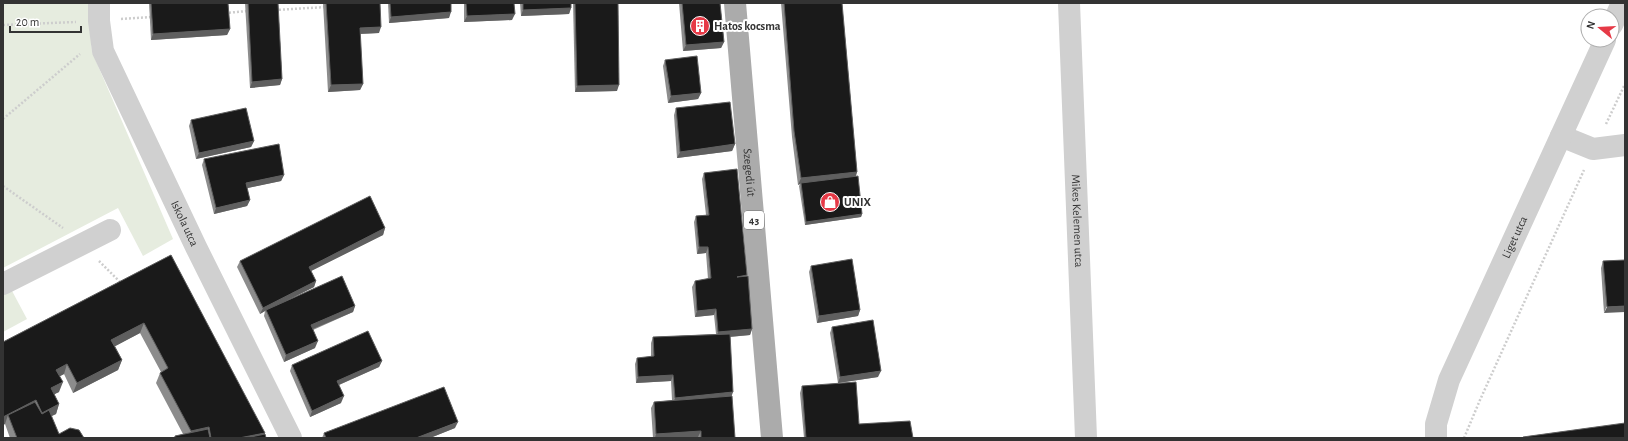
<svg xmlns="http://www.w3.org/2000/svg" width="1628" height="441" viewBox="0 0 1628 441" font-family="'Alegreya Sans',sans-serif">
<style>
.green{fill:#e6ecdf}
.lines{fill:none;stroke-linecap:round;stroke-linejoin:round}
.path{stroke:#cdcdcd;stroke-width:2.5;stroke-dasharray:2 2;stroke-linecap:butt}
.minor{stroke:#d0d0d0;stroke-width:22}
.major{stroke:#ababab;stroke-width:22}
.wall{fill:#8c8c8c}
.shaded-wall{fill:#5f5f5f}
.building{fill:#1a1a1a;stroke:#5f5f5f}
.labels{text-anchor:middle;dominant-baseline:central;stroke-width:4;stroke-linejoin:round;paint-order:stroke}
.shield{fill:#fff;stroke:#707070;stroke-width:1}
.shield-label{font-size:11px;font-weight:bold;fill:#333}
.poi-label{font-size:12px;font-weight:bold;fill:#333;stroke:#fff;text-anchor:start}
.street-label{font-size:12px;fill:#333;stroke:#fff}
</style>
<rect width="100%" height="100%" fill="#fff"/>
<g class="green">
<polygon points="3,3 88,3 92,52 173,239 143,256 118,208 3,268"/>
<polygon points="3,274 27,319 3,332"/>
</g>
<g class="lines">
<g class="path">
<polyline points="275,10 326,7"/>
<polyline points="225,13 248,11"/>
<polyline points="121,19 152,17"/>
<polyline points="3,25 76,22"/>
<polyline points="3,119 80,54"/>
<polyline points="1606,124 1625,84"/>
<polyline points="3,186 63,228"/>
<polyline points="99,261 121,283"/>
<polyline points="1464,438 1480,400 1584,170"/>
</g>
<g class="minor">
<path id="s1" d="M 99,3 L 99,21 L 103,51 L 196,247 L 291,438"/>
<path id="s2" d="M 1069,3 L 1086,438"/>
<polyline points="1612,25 1622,3"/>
<polyline points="1561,136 1593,149 1625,145"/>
<polyline points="3,284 110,230"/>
<path id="s3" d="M 1436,438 L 1436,424 L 1449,380 L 1605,40"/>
</g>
<path class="major" id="s4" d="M 735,3 L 772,438"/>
</g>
<g class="wall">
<polygon points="149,3 228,3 230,29 227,35 151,40"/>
<polygon points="245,3 278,3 282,79 280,85 250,88"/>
<polygon points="323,3 380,3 379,33 360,34 363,84 360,90 328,92"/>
<polygon points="388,3 451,3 449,18 389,23"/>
<polygon points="464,3 514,3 512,20 464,22"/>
<polygon points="520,3 571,3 571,8 569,14 521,16"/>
<polygon points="573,3 618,3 617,91 575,92"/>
<polygon points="679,3 720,3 724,42 721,48 683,51"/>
<polygon points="781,3 842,3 857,172 856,176 862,214 861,217 805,225 799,186 800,184 798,185 792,137"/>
<polygon points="665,60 701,93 698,99 668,103 663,66"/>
<polygon points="676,108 735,144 732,151 677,158 674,115"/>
<polygon points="191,120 254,141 251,147 196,159 189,126"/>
<polygon points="204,159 284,175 281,181 247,188 250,200 247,206 214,214 202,165"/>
<polygon points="704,173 747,276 752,329 750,335 730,337 731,396 735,438 698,438 698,437 653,438 651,408 654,402 672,400 671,381 636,383 635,364 637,358 651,357 651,343 653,337 716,334 714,315 695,317 692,287 695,281 708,279 706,253 697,254 694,222 696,216 706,215 702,179"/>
<polygon points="385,228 383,235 311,271 316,281 314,287 288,300 355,306 353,312 313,330 315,348 284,362 264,316 265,311 260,314 237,267 240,261"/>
<polygon points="171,255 265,434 266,438 174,438 175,436 183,434 156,383 160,373 161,372 140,333 115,346 122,360 118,370 73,393 64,374 60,376 59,392 54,394 59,404 56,414 51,416 59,434 84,438 10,438 5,424 3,425 3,342"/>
<polygon points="1625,260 1604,313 1601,268 1603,261"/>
<polygon points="811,266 860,310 858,316 817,323 809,272"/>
<polygon points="832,327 878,377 838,383 830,333"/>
<polygon points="382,361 379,367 339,385 341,403 310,417 290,371 292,365"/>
<polygon points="802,386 859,424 913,438 804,438 800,393"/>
<polygon points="455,428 430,438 322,438 324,433"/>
</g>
<g class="shaded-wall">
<polygon points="571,8 569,14 521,16 523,10"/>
<polygon points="451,12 449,18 389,23 391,17"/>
<polygon points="515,14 512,20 464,22 467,16"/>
<polygon points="381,27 379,33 357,34 360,28"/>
<polygon points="230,29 227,35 151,40 153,34"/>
<polygon points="724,42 721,48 683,51 686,45"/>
<polygon points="282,79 280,85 250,88 252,82"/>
<polygon points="363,84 360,90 328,92 331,85"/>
<polygon points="619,85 617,91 575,92 577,86"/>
<polygon points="701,93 698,99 668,103 671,96"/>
<polygon points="254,141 251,147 196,159 199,153"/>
<polygon points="735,144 732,151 677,158 680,152"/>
<polygon points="857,172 855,178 801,183 800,184 798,185 801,178"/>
<polygon points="284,175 281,181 243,189 246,183"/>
<polygon points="250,200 247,206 214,214 216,208"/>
<polygon points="862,214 861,217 805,225 806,222"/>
<polygon points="385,228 383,235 307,273 309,267"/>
<polygon points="699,247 708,247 706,253 697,254"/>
<polygon points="316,281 314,287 266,311 266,310 265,311 260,314 263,308"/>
<polygon points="355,306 353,312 308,331 311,325"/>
<polygon points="1625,306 1625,312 1604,313 1607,307"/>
<polygon points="716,309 714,315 695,317 697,311"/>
<polygon points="860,310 858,316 817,323 819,316"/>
<polygon points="144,323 140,333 108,350 111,340"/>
<polygon points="752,329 750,335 716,338 718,332"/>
<polygon points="318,341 315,348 284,362 286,355"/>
<polygon points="122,360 118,370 73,393 77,383"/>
<polygon points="382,361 379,367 334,387 337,381"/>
<polygon points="67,364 64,374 53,380 56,370"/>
<polygon points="881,371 878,377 838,383 840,377"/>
<polygon points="673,375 671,381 636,383 638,377"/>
<polygon points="63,382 59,392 47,398 51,388"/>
<polygon points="733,392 731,398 673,404 675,398"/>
<polygon points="344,396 341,403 310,417 312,411"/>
<polygon points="36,400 32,410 8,415 5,424 3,425 3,417"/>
<polygon points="59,404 56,414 38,423 42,413"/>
<polygon points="458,422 455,428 430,438 416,438"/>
<polygon points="209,427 205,437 188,438 191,431"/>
<polygon points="701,431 698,437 655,438 656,434"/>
<polygon points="265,433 264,438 239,438"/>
</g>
<g class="building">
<polygon points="151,3 228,3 230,29 153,34"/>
<polygon points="248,3 278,3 282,79 252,82"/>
<polygon points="326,3 380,3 381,27 360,28 363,84 331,85"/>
<polygon points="390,3 451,3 451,12 391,17"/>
<polygon points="466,3 514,3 515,14 467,16"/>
<polygon points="523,3 571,3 571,8 523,10"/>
<polygon points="575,3 618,3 619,85 577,86"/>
<polygon points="682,3 720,3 724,42 686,45"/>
<polygon points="784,3 842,3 857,172 801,178 794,131"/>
<polygon points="697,56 701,93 671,96 665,60"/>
<polygon points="730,102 735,144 680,152 676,108"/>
<polygon points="246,108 254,141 199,153 191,120"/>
<polygon points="279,144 284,175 246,183 250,200 216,208 204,159"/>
<polygon points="737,169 747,275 737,277 748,276 752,329 718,332 716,309 697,311 695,281 711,278 708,247 699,247 696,216 709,215 704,173"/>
<polygon points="858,176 862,214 806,222 801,183"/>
<polygon points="370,196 385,228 309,267 316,281 263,308 240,261"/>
<polygon points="171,255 265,433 239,438 211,438 209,427 191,431 160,373 168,368 144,323 111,340 122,360 77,383 67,364 56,370 63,382 51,388 59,404 42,413 36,400 3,417 3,342"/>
<polygon points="852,259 860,310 819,316 811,266"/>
<polygon points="1625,260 1625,306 1607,307 1603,261"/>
<polygon points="342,276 355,306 311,325 318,341 286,355 266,310"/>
<polygon points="873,320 881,371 840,377 832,327"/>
<polygon points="368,331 382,361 337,381 344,396 312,411 292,365"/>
<polygon points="730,334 733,392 675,398 673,375 638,377 637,358 654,356 653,337"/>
<polygon points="856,382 859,424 910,421 913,438 806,438 802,386"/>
<polygon points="444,387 458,422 416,438 326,438 324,433"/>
<polygon points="732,396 735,438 701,438 701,431 656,434 654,402"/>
<polygon points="35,402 42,414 49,410 59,434 70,428 79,430 84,438 17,438 8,415"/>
<polygon points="1625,423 1625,438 1523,438 1523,437"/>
<polygon points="208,429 210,438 175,438 175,436"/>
<polygon points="265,434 266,438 246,438"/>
</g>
<defs>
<symbol id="building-disc" viewBox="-11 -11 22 22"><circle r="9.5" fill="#e63946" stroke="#fff"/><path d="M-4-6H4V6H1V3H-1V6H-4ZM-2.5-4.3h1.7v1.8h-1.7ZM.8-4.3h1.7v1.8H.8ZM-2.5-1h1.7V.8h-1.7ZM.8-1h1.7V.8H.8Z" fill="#fff"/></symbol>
<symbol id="shop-disc" viewBox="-11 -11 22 22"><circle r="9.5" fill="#e63946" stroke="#fff"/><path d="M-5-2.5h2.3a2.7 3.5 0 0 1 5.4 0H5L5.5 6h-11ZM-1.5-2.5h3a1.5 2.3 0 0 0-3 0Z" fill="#fff"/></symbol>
</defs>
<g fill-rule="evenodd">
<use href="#building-disc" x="689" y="15" width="22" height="22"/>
<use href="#shop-disc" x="819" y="191" width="22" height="22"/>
</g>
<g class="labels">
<rect class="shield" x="744" y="211" width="20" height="18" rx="3"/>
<g class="shield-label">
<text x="754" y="220">43</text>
</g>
<g class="poi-label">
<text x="714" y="26">Hatos kocsma</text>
<text x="844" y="202">UNIX</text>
</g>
<g class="street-label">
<text stroke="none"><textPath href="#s4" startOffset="170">Szegedi út</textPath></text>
<text stroke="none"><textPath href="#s2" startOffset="218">Mikes Kelemen utca</textPath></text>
<text stroke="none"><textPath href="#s1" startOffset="239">Iskola utca</textPath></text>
<text stroke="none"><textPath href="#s3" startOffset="217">Liget utca</textPath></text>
</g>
</g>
<rect width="1628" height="441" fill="none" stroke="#333333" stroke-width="8"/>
<g transform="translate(1600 28) rotate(288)"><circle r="19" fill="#ffffff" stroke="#adadad"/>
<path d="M0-3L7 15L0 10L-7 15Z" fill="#e63946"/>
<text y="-6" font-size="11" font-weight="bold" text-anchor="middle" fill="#333333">N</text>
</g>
<path d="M10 26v6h71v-6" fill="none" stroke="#333333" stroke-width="2"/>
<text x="16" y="26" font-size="12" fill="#333333" stroke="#ffffff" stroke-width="3" paint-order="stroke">20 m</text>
</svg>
